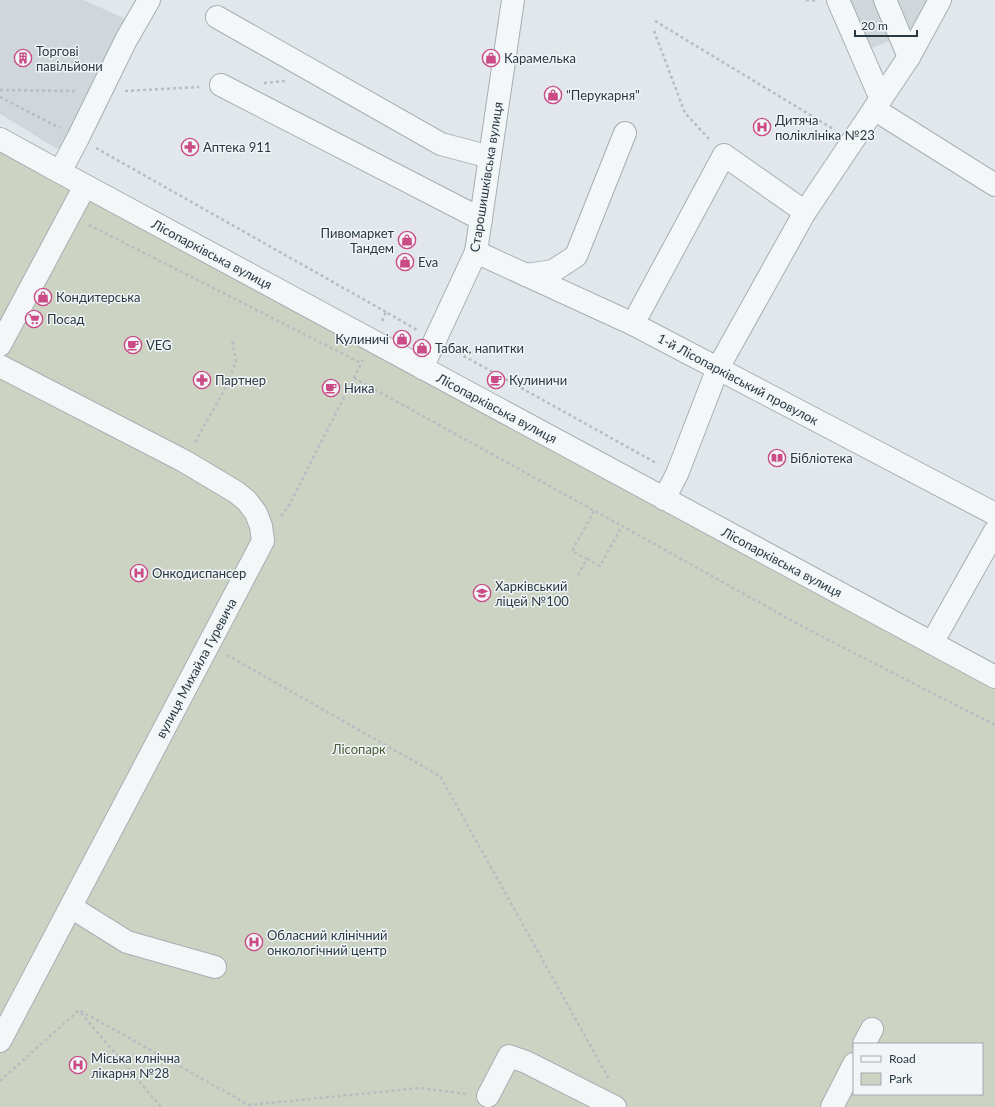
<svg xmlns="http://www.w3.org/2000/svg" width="995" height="1107" viewBox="0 0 995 1107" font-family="Lato,sans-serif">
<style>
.built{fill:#d0d7db}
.green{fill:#ccd3c3;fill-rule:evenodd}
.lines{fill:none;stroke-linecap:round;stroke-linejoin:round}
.minor-casing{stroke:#a6afb4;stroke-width:24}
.path{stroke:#b7bec1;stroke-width:2.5;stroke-dasharray:3 3;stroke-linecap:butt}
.minor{stroke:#f4f7f8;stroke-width:22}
.labels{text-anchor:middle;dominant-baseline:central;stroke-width:3;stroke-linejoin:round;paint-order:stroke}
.poi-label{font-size:13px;fill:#2a3941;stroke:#f1f5f7;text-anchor:start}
.street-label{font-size:13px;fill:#2a3941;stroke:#f1f5f7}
.park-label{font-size:13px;fill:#4a5c38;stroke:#f1f5f7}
</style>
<rect width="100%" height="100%" fill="#e1e7ea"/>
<g class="built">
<polygon points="0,0 83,0 133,22 64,153 0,114"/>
<polygon points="844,0 929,0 907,34 867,50"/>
</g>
<path class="green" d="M 0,149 L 995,687 L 995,1107 L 0,1107 ZM 854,1044 L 982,1044 L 982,1094 L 854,1094 Z"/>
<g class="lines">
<defs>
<g id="minor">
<polyline points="838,0 881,99"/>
<polyline points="885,0 909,57"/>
<polyline points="217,17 441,144 490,157"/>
<polyline points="221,85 481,219"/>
<polyline points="874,109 995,185"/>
<polyline points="0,139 60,172 995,677"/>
<polyline points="60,172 78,138 126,40 149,0"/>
<polyline points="476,252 633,324 995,514"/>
<polyline points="526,275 553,271 576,256 625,133"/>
<polyline points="633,324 724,155 805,212"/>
<polyline points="0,345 85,186"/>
<polyline points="0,366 184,461 236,492 247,501 256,513 261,526 263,541 0,1041"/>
<polyline points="422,368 476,252 513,0"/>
<polyline points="664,499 677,474 718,368 805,212 909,57 940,0"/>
<polyline points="932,643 995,531"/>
<polyline points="71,907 127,942 215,967"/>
<polyline points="864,1044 872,1029"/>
<polyline points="488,1096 509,1056 526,1062 615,1107"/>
<polyline points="832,1107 854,1064"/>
</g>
</defs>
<use href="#minor" class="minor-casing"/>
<g class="path">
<polyline points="806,0 818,1"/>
<polyline points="655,21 835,130"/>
<polyline points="654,31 685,113 710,140"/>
<polyline points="264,83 285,81"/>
<polyline points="0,90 78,91"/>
<polyline points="125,91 199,87"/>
<polyline points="0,97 60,128"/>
<polyline points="96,148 386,312"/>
<polyline points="89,225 361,363"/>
<polyline points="382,321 386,312 417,330"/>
<polyline points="453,350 658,464"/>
<polyline points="354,378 622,526"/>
<polyline points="195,442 227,385 236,361 232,339"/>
<polyline points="281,516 288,507 363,360"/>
<polyline points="587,559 600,566 622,526 807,629 995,725"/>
<polyline points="578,575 587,559 572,551 594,511"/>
<polyline points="227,655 440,776 609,1079"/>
<polyline points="81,1013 161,1107"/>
<polyline points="0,1081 79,1010 249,1105 420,1088 467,1094"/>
</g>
<use href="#minor" class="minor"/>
</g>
<defs>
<symbol id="building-ring" viewBox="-11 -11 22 22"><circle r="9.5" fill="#f1f5f7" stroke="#ca4b85" stroke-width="1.5"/><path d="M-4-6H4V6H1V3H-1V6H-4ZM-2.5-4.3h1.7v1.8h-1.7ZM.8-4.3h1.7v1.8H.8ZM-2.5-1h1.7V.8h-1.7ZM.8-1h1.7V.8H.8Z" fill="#ca4b85"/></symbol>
<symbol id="shop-ring" viewBox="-11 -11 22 22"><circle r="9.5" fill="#f1f5f7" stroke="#ca4b85" stroke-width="1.5"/><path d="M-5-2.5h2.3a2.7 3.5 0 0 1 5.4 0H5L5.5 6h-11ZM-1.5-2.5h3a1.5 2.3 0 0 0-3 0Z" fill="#ca4b85"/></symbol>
<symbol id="hospital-ring" viewBox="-11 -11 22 22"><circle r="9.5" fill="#f1f5f7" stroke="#ca4b85" stroke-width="1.5"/><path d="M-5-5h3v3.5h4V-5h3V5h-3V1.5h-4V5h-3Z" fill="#ca4b85"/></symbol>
<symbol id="pharmacy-ring" viewBox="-11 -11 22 22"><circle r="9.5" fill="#f1f5f7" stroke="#ca4b85" stroke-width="1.5"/><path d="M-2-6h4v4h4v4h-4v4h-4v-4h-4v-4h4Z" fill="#ca4b85"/></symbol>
<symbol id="supermarket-ring" viewBox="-11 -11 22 22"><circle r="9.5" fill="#f1f5f7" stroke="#ca4b85" stroke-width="1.5"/><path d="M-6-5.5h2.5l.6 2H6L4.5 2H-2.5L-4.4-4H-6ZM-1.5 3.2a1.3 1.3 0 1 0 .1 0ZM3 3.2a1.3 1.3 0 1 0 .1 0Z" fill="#ca4b85"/></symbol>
<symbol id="cafe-ring" viewBox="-11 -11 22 22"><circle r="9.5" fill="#f1f5f7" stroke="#ca4b85" stroke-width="1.5"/><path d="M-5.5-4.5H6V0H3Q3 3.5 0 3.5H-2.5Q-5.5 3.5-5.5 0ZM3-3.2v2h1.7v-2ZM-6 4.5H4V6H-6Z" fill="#ca4b85"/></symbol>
<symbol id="library-ring" viewBox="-11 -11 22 22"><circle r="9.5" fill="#f1f5f7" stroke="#ca4b85" stroke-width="1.5"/><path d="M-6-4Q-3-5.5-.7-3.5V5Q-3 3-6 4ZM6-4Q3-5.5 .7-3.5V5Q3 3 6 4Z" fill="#ca4b85"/></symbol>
<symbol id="school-ring" viewBox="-11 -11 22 22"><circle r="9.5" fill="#f1f5f7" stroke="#ca4b85" stroke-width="1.5"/><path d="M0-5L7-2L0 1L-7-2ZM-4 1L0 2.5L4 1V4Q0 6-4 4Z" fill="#ca4b85"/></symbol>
</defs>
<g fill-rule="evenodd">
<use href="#building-ring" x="13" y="48" width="20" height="20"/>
<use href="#shop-ring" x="481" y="48" width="20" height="20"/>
<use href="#shop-ring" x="543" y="85" width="20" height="20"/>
<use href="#hospital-ring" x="752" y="117" width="20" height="20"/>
<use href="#pharmacy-ring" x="180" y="137" width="20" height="20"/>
<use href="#shop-ring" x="397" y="230" width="20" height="20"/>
<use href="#shop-ring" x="395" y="252" width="20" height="20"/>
<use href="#shop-ring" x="33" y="287" width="20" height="20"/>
<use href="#supermarket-ring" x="24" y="309" width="20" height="20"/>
<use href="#shop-ring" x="392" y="329" width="20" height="20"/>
<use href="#cafe-ring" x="123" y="335" width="20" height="20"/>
<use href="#shop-ring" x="412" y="338" width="20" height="20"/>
<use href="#pharmacy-ring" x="192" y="370" width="20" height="20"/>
<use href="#cafe-ring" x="486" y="370" width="20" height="20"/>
<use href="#cafe-ring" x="321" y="378" width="20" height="20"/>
<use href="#library-ring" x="767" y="448" width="20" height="20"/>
<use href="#hospital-ring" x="129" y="563" width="20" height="20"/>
<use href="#school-ring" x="472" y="583" width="20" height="20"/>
<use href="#hospital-ring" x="244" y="932" width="20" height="20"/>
<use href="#hospital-ring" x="68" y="1055" width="20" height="20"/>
</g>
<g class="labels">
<g class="poi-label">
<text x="36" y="51">Торгові<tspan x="36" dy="15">павільйони</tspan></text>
<text x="504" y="58">Карамелька</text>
<text x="566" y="95">"Перукарня"</text>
<text x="775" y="120">Дитяча<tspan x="775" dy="15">поліклініка №23</tspan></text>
<text x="203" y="147">Аптека 911</text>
<text x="394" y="233" text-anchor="end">Пивомаркет<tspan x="394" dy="15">Тандем</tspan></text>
<text x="418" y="262">Eva</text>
<text x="56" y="297">Кондитерська</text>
<text x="47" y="319">Посад</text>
<text x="389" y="339" text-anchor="end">Кулиничі</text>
<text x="146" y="345">VEG</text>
<text x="435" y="348">Табак, напитки</text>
<text x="215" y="380">Партнер</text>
<text x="509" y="380">Кулиничи</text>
<text x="344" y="388">Ника</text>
<text x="790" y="458">Бібліотека</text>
<text x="152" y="573">Онкодиспансер</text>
<text x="495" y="586">Харківський<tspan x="495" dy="15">ліцей №100</tspan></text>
<text x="267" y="935">Обласний клінічний<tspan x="267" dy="15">онкологічний центр</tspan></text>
<text x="91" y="1058">Міська клнічна<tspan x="91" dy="15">лікарня №28</tspan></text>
</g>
<g class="street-label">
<text transform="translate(486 177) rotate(-81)">Старошишківська вулиця</text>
<text transform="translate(212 254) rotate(28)">Лісопарківська вулиця</text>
<text transform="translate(738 379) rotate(28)">1-й Лісопарківський провулок</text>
<text transform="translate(497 408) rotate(28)">Лісопарківська вулиця</text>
<text transform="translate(782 562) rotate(28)">Лісопарківська вулиця</text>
<text transform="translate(196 668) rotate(-62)">вулиця Михайла Гуревича</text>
</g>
<g class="park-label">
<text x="359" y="749">Лісопарк</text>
</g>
</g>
<rect x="853" y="1043" width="130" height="52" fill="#f1f5f7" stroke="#a1aaae"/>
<rect x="861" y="1056" width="20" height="6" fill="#f4f7f8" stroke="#a1aaae"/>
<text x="889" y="1063" font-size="12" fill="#2a3941">Road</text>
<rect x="861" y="1073" width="20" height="12" fill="#ccd3c3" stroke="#a1aaae"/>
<text x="889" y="1083" font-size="12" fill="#2a3941">Park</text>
<path d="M855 30v6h62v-6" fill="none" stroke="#2a3941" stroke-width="2"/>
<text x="861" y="30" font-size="12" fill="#2a3941" stroke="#f1f5f7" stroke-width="3" paint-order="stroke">20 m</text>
</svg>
